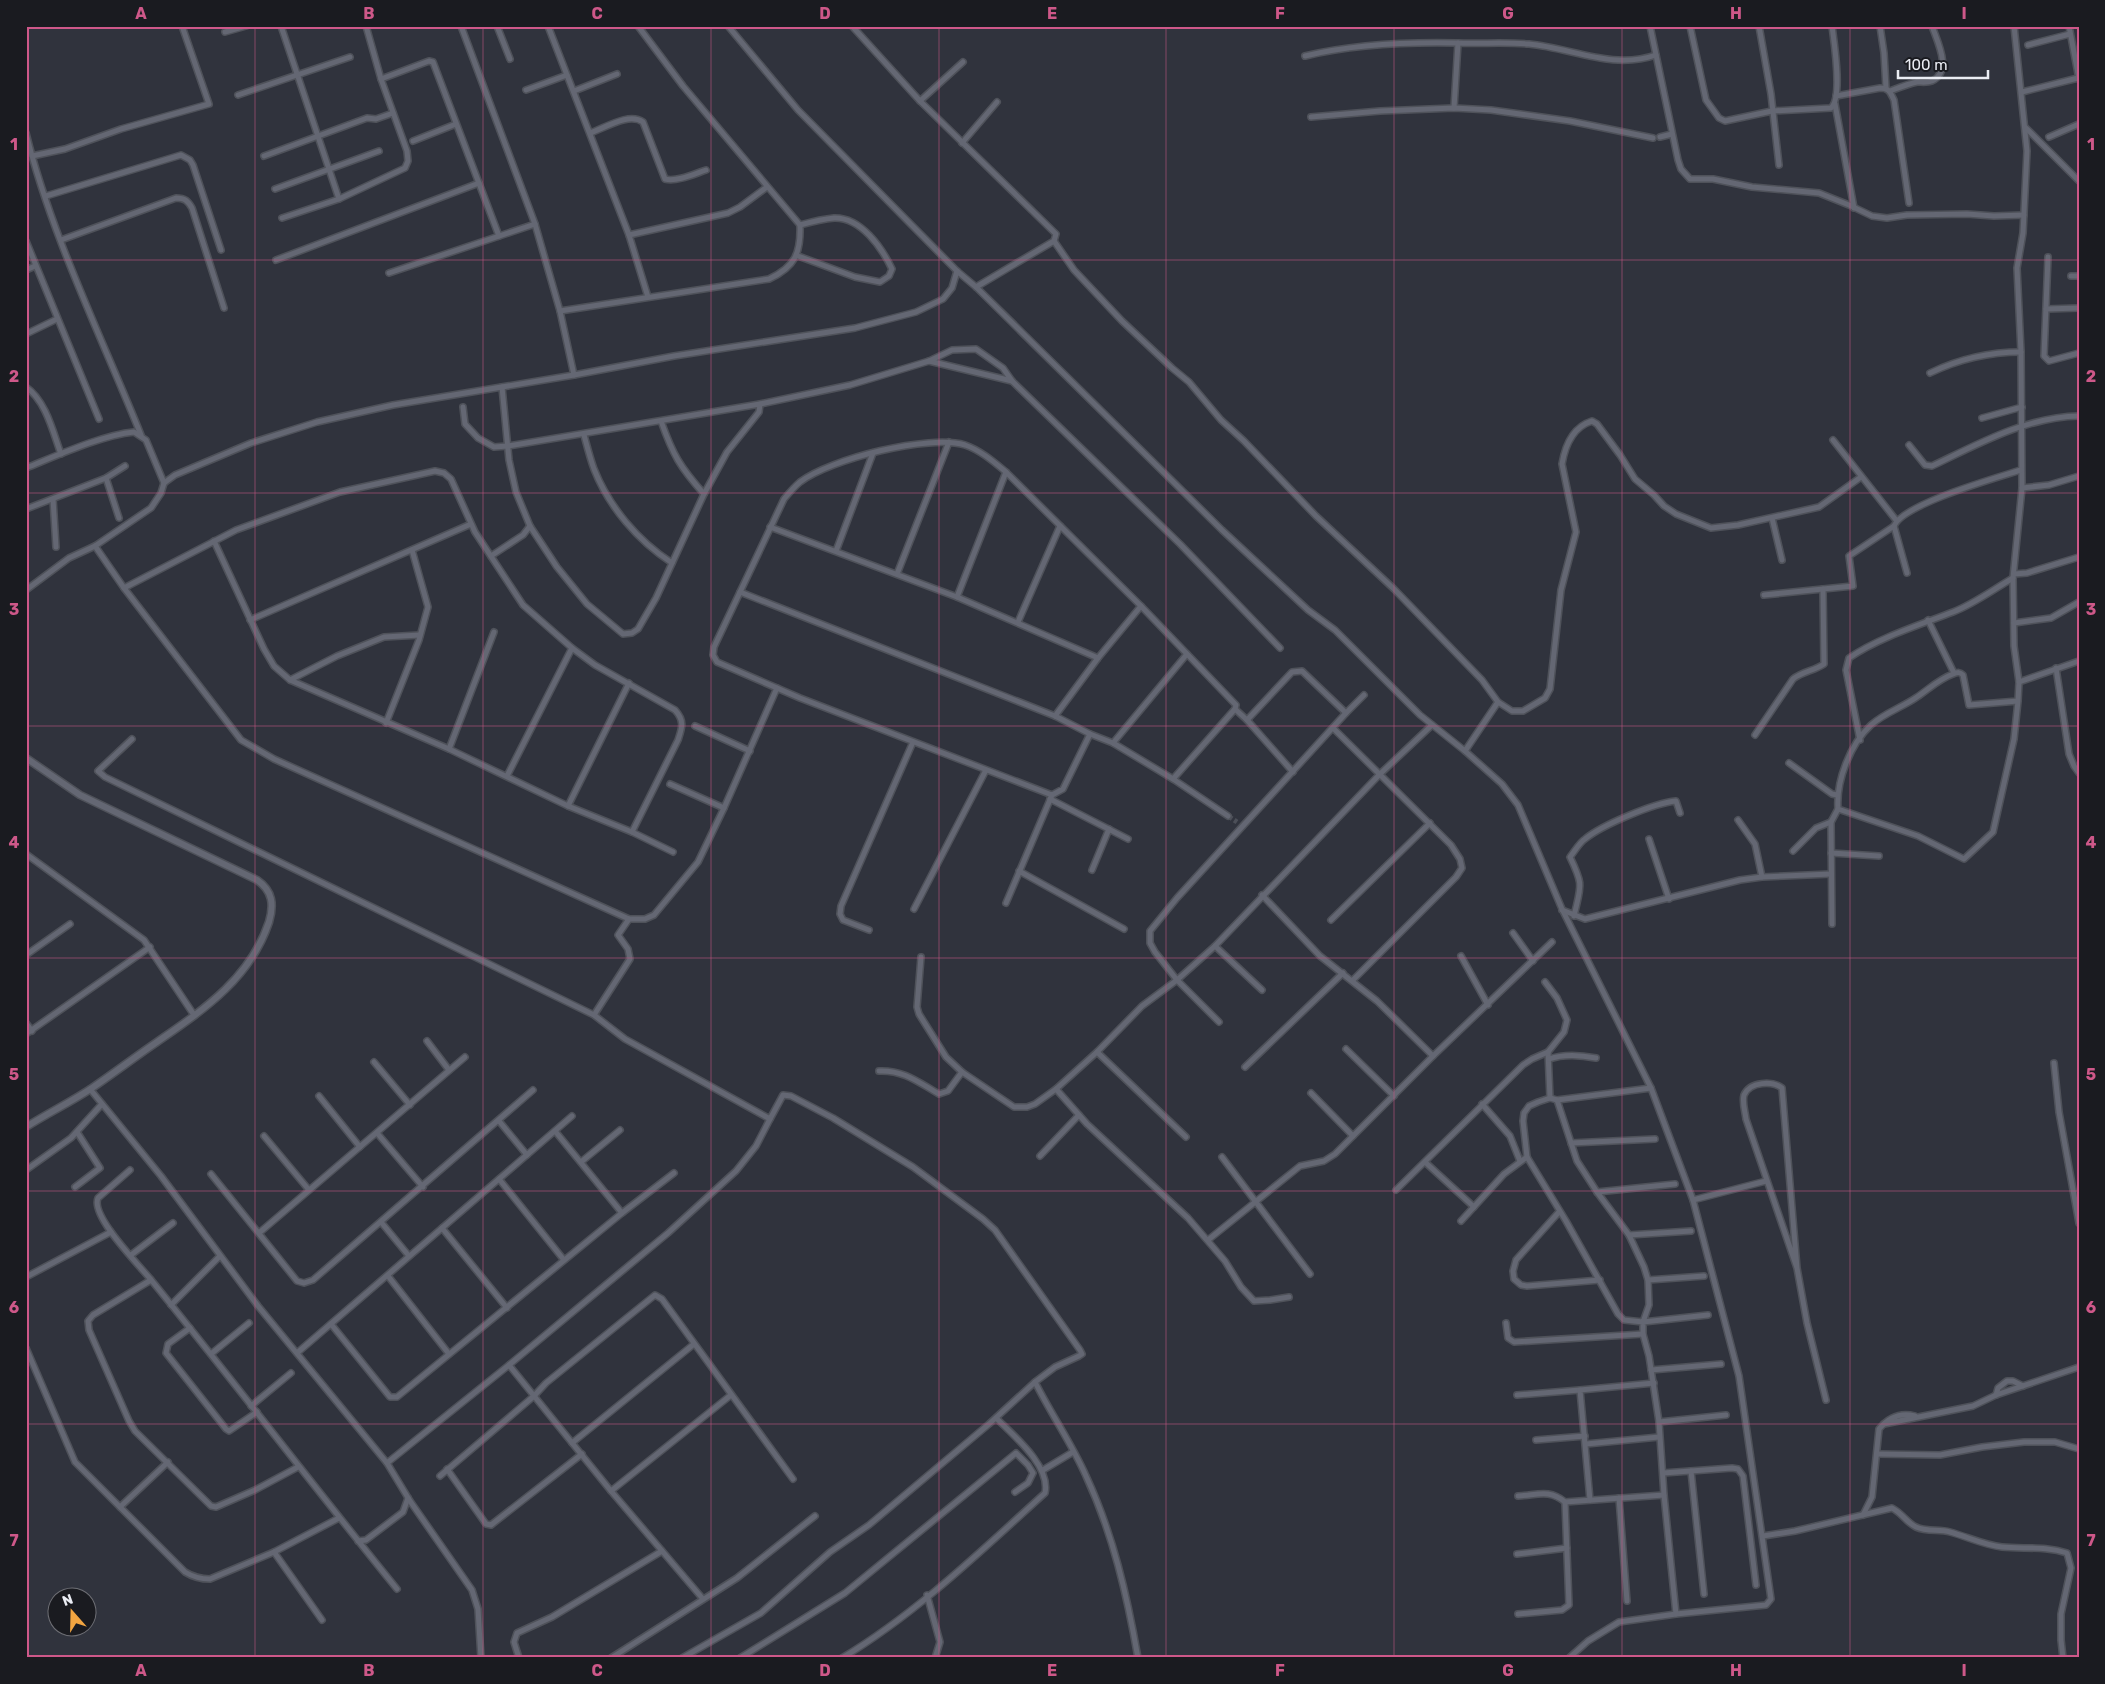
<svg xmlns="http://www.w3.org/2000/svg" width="2105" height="1684" viewBox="0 0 2105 1684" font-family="Rubik,sans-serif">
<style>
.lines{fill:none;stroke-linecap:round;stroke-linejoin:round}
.minor-tunnel{stroke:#4c4f58;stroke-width:5;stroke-dasharray:5 2.5;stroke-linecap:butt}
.minor-casing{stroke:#4f525a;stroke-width:8}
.tertiary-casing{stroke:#4f525a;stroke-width:9}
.minor{stroke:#646773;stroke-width:5}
.tertiary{stroke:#646773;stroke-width:6}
.grid{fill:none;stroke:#ce5889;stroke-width:1;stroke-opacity:0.55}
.neatline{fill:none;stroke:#ce5889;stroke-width:2}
.grid-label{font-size:16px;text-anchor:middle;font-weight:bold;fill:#ce5889}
</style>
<rect width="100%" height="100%" fill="#30333d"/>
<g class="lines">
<polyline class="minor-tunnel" points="1228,816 1237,822"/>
<defs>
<g id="minor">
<polyline points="281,26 339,199"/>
<polyline points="461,26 535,224 560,311 574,375"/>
<polyline points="497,26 510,59"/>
<polyline points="548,26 629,235 648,297"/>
<polyline points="728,26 798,110 957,271 976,287 1222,530 1308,610 1335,630 1420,715 1465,751 1502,784 1518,805 1562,909 1651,1088 1693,1200 1739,1376 1771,1599 1766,1605 1676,1614 1619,1622 1588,1641 1569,1658"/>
<polyline points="852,26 920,101 1056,234 1054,241 976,287"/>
<polyline points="1650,26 1678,160 1681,169 1690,179 1713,179 1752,187 1819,193 1849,205 1872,216 1887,218 1907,215 1967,214 1994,216 2024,215"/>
<path d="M 1690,26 L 1706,100 L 1719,118 L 1725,121 L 1772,111 L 1831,108 C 1843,97 1834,42 1832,26"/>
<polyline points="1759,26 1771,94 1779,165"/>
<polyline points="1880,26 1884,53 1886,88"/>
<path d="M 2014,26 L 2027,151 L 2023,233 L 2017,268 L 2021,352 L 2022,488 L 2013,578 L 2014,646 L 2019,682 L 2018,701 L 2014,739 L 1993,832 L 1964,859 L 1918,836 L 1838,809 C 1836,781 1850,744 1871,725 C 1884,713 1903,707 1917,697 C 1929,689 1939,679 1953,674 C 1958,672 1960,672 1963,675 L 1969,705 L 2018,701"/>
<polyline points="2069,26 2079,79"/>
<polyline points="225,32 246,26"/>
<polyline points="2028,45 2070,34"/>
<path d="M 1305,56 C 1355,44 1405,42 1456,43 C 1481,44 1504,42 1529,44 C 1572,48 1612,70 1656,55"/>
<polyline points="381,79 429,61 433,62 499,236"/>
<polyline points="526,90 567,75"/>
<polyline points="574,91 617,74"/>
<path d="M 1890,91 C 1898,88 1908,84 1917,82 C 1922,82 1927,83 1932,81 C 1953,71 1937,41 1932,26"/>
<polyline points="2022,92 2078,78"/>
<polyline points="238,95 350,57"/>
<path d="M 1836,96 L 1880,88 C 1889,88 1890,92 1894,100 L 1909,203"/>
<polyline points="920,101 963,62"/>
<polyline points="1835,104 1854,208"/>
<polyline points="1454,108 1458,43"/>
<polyline points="1311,117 1380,111 1454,108 1491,110 1570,121 1653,138"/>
<polyline points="2026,128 2079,181"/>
<path d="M 26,133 C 51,235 102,338 141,435"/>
<path d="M 590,133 C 605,128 629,112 643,122 L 665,179 C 677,182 694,174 706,170"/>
<polyline points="1660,137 1672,134"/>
<polyline points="2049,137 2079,124"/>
<polyline points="413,141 456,124"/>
<polyline points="962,143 997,102"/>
<polyline points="32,156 65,149 121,129 209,104 182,26"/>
<polyline points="264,156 367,118 376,119 393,113"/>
<polyline points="275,189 379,151"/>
<polyline points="46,196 181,155 190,160 193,165 221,250"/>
<polyline points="282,218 339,199 405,168 408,161 407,151 381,79 366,26"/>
<polyline points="629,235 728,213 740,207 767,187"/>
<path d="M 61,240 L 176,198 C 185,198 188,201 192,208 L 224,308"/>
<polyline points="26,241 99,419"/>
<path d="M 1054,241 L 1074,270 L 1122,321 L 1172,368 L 1189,382 L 1221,420 L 1244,441 L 1316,516 L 1394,589 L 1482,680 L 1498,702 L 1512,711 L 1523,711 L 1545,698 L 1550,689 L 1561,590 L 1576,532 L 1562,464 C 1565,446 1573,427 1592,421 L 1597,424 L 1620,455 L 1635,479 L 1654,495 L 1664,506 L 1676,514 L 1711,528 L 1738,525 L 1819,507 L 1861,477"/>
<path d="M 798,256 L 855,277 L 880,282 L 889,276 L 892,269 C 882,248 861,217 834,218 C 823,219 811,222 800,225"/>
<polyline points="2048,257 2044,356 2049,361 2079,353"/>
<polyline points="276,260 479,183"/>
<polyline points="26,270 35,266"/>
<polyline points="389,273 535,224"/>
<polyline points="2071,276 2079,276"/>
<polyline points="2046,309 2079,308"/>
<path d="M 560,311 L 769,279 C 795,267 801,253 800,225 L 683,86 L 638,26"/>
<polyline points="26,334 57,319"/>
<polyline points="929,361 1012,381"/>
<path d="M 1930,373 C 1959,359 1989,352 2021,352"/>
<path d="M 26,387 C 46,401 53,432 61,454"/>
<polyline points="502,387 509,460 516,492 530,526 557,567 587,604 623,634 632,633 638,629 656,598 704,494 727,452 759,412 760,404"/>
<polyline points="463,407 465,424 478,438 494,447 508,446 760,404 850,385 929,361 952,350 976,349 1003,368 1012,381 1180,544 1280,648"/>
<polyline points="1982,418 2022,407"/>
<path d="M 661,421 C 673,455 680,467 704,494"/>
<path d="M 584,435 C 587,446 590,458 594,469 C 609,507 638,541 672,563"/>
<polyline points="1833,440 1896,520"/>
<path d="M 1909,445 L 1925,465 L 1932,466 C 1978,444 2026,417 2079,416"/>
<path d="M 26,468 C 56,456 102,435 134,432 L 146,440 L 164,483"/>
<polyline points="106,478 119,518"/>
<polyline points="2022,488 2049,485 2079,476"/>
<polyline points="53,499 56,547"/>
<polyline points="26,509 106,478 125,466"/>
<polyline points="1772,518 1782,560"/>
<polyline points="770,527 957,597 1098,658"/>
<polyline points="214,541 264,649 274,666 290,680 449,749 568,806 632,832 673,852"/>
<polyline points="95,546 124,588 241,740 274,759 629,919 645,919 654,915 698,862 724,808 777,688"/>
<polyline points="836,551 873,453"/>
<polyline points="491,556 523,535 530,526"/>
<path d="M 1907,573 L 1894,526 C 1903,504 1996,478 2021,470"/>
<polyline points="897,574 949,442"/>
<polyline points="2014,574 2027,573 2079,557"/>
<path d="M 124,588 L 236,530 L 340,492 L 435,471 L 444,473 L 451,479 L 475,532 L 523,605 L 572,648 L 595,665 L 675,710 C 685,721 682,728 678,740 L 632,832"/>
<polyline points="26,590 69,558 95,546 151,508 161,493 164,483 175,475 251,443 317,422 393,405 574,375 674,356 855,328 916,312 943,299 952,288 957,271"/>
<polyline points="740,592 1055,716 1090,734 1113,743 1173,779 1228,816"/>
<polyline points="1764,595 1853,586 1849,556 1894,526"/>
<polyline points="957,597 1006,472"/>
<polyline points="250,620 471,524"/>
<polyline points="1928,620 1954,673"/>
<polyline points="1018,622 1060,526"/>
<polyline points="2014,623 2051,618 2079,602"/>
<polyline points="2056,668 2069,754 2074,766 2079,773"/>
<polyline points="290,680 337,656 384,637 420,635"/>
<polyline points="2019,682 2079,661"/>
<polyline points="1235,709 1247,720 1293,772"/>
<polyline points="1055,716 1098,658 1141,606"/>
<polyline points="1247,720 1292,672 1302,671 1346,713"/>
<polyline points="386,723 419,640 428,607 412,550"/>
<polyline points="695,726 750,751"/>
<polyline points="1333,728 1451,845 1460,859 1462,868 1456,877 1353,980"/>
<path d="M 1090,734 L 1063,789 L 1052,795 L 800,698 L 717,662 L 713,655 L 714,647 L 784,499 C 789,493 794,487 800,482 C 830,459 929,434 965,445 C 980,450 994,462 1006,472 L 1141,606 L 1236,705 L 1235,709 L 1173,779"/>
<path d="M 1755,735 L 1793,679 C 1803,671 1814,671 1824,664 L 1823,589"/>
<polyline points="132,739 98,771 105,777 594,1015 625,1039 770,1119 783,1095 791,1096 833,1118 913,1167 983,1219 995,1230 1080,1350 1082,1354 1079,1356 1055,1367 1035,1382 989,1424 869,1525 830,1552 761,1613 682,1658"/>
<path d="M 1860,740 L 1846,670 L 1849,658 C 1878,638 1919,625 1953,612 C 1974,604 1994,589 2013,578"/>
<polyline points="1113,743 1187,654"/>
<polyline points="449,749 494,632"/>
<polyline points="1465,751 1498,702"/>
<polyline points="1789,763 1832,794 1837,795"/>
<polyline points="507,776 572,648"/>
<polyline points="670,784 724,808"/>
<polyline points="1050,799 1128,839"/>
<polyline points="568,806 629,683"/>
<polyline points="1738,820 1755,844 1762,877"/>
<polyline points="1649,839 1669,899"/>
<polyline points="1793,851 1816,828 1831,822"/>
<polyline points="1831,853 1879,856"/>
<polyline points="26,854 144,940 194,1015"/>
<polyline points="1092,870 1109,829"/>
<polyline points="1019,871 1124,929"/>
<polyline points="1262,895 1320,956 1377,1001 1433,1056"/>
<polyline points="1006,903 1052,795"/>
<polyline points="914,909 986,770"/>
<polyline points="1562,910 1585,919 1740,880 1762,877 1831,874"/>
<path d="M 1574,916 C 1581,885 1584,886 1570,857 C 1575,851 1579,843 1585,839 C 1602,825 1654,803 1676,801 L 1680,813"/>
<polyline points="1331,920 1430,823"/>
<polyline points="1832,924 1831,822 1838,809"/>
<polyline points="869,930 843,920 840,914 841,906 913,742"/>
<polyline points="1513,933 1533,961"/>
<polyline points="1215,946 1262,990"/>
<polyline points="26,955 70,924"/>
<polyline points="1461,956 1488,1005"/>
<polyline points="921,957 917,1007 919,1014 946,1057 962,1072 1014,1107 1027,1107 1035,1104 1056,1089 1097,1052 1142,1006 1177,980 1215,946 1380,774 1432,725"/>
<polyline points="1545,982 1557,998 1567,1020 1564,1032 1548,1052 1550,1098"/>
<polyline points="594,1015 630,959 628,949 618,935 629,919"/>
<polyline points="1219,1022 1177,980 1155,952 1150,943 1150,931 1177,898 1346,713 1364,695"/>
<polyline points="26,1023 32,1031"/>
<polyline points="26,1034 150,947"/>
<polyline points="427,1041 449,1070"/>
<polyline points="1346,1049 1394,1096"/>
<polyline points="1097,1052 1186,1137"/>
<path d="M 1549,1059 C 1563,1054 1581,1055 1596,1058"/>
<polyline points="374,1062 410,1105"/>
<polyline points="2054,1063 2059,1112 2079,1223"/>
<polyline points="1245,1067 1343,973"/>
<path d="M 879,1071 C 904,1070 918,1082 939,1094 L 948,1091 L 962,1072"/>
<polyline points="90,1089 161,1176 258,1306 387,1463 410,1501 472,1590 478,1609 481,1658"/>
<polyline points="1056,1089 1087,1124 1188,1218 1225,1261 1241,1287 1254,1301 1270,1300 1289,1297"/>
<polyline points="1311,1093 1353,1136"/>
<polyline points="319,1096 360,1147"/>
<polyline points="1557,1100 1651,1088"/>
<polyline points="1482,1104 1510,1136 1520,1161"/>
<polyline points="499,1121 527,1155"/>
<polyline points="555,1131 622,1213"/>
<polyline points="377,1133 423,1187"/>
<polyline points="264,1136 309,1190"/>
<polyline points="1571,1143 1655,1139"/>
<polyline points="1040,1156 1079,1115"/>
<polyline points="1222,1157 1310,1274"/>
<polyline points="581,1162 620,1130"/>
<polyline points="1425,1162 1474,1207"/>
<polyline points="26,1170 71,1138 102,1104"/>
<path d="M 130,1170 L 98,1198 C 90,1216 140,1266 152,1281 C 235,1383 314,1487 397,1589"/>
<polyline points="211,1174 297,1281 304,1283 313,1280 533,1090"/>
<polyline points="499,1179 564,1260"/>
<polyline points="75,1187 100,1168 77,1132"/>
<polyline points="1396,1190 1523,1065 1532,1059 1548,1052"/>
<polyline points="1597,1192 1675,1184"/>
<polyline points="1693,1200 1766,1181"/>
<polyline points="1559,1212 1516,1260 1513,1271 1514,1279 1521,1285 1527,1286 1600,1280"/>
<polyline points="1461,1221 1504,1174 1527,1157"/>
<polyline points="381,1222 409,1256"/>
<polyline points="442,1228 507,1308"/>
<polyline points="259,1233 465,1057"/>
<polyline points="1629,1235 1691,1231"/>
<polyline points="1208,1240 1300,1166 1324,1161 1335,1154 1433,1056 1552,942"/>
<polyline points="131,1255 173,1223"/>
<path d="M 1797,1268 L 1746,1119 C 1745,1111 1742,1102 1744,1095 C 1750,1081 1773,1081 1782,1088 L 1797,1268 L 1807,1323 L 1826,1400"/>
<polyline points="388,1276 449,1354"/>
<polyline points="26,1277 111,1232"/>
<polyline points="151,1280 93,1315 88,1321 89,1330 129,1421 135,1431 211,1506 216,1507 255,1490 298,1467"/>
<polyline points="1648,1280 1704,1276"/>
<polyline points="171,1305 220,1256"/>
<polyline points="1506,1323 1508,1338 1514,1342 1643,1334"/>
<polyline points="331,1324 390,1397 397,1397 622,1213 674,1173"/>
<polyline points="190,1328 168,1344 166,1353 226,1429 229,1431 257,1412"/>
<path d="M 26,1348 L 75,1462 L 185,1572 C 193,1577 200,1579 210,1579 L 274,1552 L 339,1518"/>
<polyline points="297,1353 572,1116"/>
<polyline points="211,1354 249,1323"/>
<polyline points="509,1365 611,1491 703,1599"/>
<polyline points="1651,1370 1721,1364"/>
<path d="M 1035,1382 C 1051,1414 1072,1444 1086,1476 C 1113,1534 1127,1595 1138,1658"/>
<polyline points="1517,1395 1580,1390"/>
<polyline points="1996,1395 1998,1388 2007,1381 2013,1381 2023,1386"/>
<polyline points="251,1406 291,1373"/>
<polyline points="1659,1422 1726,1415"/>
<polyline points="1884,1424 1973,1406 1996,1395 2079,1367"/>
<polyline points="1536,1440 1585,1436"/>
<polyline points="572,1443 694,1344"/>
<polyline points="1586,1444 1659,1437"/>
<polyline points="1877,1454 1940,1455 1982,1447 2024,1442 2055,1442 2079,1449"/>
<polyline points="387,1463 509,1365 668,1233 736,1171 756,1146 770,1119"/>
<polyline points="447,1469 486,1524 491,1525 582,1454"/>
<polyline points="1043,1470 1073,1452"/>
<polyline points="1691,1471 1704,1594"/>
<polyline points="1663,1473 1732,1468 1738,1469 1743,1476 1756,1585"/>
<polyline points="440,1476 534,1396 546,1383 655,1295 662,1299 793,1479"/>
<polyline points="611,1491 731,1395"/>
<path d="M 1518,1496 C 1538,1495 1549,1489 1565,1502 L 1664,1495"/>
<polyline points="1619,1498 1627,1601"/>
<polyline points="1590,1500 1580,1390 1654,1383"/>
<polyline points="120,1507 168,1462"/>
<path d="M 1863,1515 L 1872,1497 L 1879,1429 C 1889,1417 1900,1412 1915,1416"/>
<path d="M 1763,1536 L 1795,1531 L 1892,1508 C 1902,1513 1907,1523 1916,1527 C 1927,1532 1939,1529 1950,1532 C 1968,1537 1984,1545 2002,1547 C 2024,1549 2046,1546 2067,1553 L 2071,1568 L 2061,1614 L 2061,1640 L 2063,1658"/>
<polyline points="358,1541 366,1540 403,1512 408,1498"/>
<polyline points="274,1552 322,1620"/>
<polyline points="1517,1554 1567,1548"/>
<polyline points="927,1595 940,1642 935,1658"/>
<polyline points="1518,1614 1562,1610 1569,1605 1565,1502"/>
<polyline points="1676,1614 1664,1495 1659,1422 1649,1356 1643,1334 1643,1322 1649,1305 1648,1280 1644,1267 1629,1235 1597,1192 1577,1161 1557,1100 1550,1098 1538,1102 1529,1106 1524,1113 1523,1121 1527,1157 1566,1221 1618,1314 1624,1320 1643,1322 1708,1315"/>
<polyline points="519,1658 514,1642 517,1633 552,1617 662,1551"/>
<polyline points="611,1658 737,1578 815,1516"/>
<polyline points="740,1658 845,1593 1016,1453 1028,1465 1033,1473 1028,1483 1015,1492"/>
<path d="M 842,1658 C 917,1613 981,1551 1045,1493 C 1051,1466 1013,1435 996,1418"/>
</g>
<path id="tertiary" d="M 26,758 L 80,795 L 257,880 C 273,891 274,905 269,922 C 250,979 203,1010 157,1042 C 135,1057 114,1073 92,1088 C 71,1102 48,1113 26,1127"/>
</defs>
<use href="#minor" class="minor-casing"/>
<use href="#tertiary" class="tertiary-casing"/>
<use href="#minor" class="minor"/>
<use href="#tertiary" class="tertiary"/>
</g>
<path class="grid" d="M 255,26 L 255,1658M 483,26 L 483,1658M 711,26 L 711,1658M 939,26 L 939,1658M 1166,26 L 1166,1658M 1394,26 L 1394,1658M 1622,26 L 1622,1658M 1850,26 L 1850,1658M 26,260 L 2079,260M 26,493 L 2079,493M 26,726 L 2079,726M 26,958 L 2079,958M 26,1191 L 2079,1191M 26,1424 L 2079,1424"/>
<rect width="2105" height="1684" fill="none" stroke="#1a1b20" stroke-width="55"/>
<g transform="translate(72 1612) rotate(340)"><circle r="24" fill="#1a1b20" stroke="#6e6f75"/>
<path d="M0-4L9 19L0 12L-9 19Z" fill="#f2a541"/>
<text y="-8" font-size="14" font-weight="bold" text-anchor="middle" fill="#ebedf4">N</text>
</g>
<path d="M1898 70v8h90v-8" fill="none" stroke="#ebedf4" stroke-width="2.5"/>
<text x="1905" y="70" font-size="15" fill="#ebedf4" stroke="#1a1b20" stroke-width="4" paint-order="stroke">100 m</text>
<rect x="28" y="28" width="2050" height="1628" class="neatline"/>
<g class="grid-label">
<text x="141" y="19">A</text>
<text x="369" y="19">B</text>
<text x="597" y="19">C</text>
<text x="825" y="19">D</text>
<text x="1052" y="19">E</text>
<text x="1280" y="19">F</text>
<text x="1508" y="19">G</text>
<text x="1736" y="19">H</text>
<text x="1964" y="19">I</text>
<text x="14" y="150">1</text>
<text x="2091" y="150">1</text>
<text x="14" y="382">2</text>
<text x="2091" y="382">2</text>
<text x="14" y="615">3</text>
<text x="2091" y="615">3</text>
<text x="14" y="848">4</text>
<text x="2091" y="848">4</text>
<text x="14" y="1080">5</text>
<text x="2091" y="1080">5</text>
<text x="14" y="1313">6</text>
<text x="2091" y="1313">6</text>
<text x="14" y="1546">7</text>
<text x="2091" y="1546">7</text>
<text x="141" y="1676">A</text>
<text x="369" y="1676">B</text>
<text x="597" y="1676">C</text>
<text x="825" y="1676">D</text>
<text x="1052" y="1676">E</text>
<text x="1280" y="1676">F</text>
<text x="1508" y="1676">G</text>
<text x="1736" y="1676">H</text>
<text x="1964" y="1676">I</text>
</g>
</svg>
